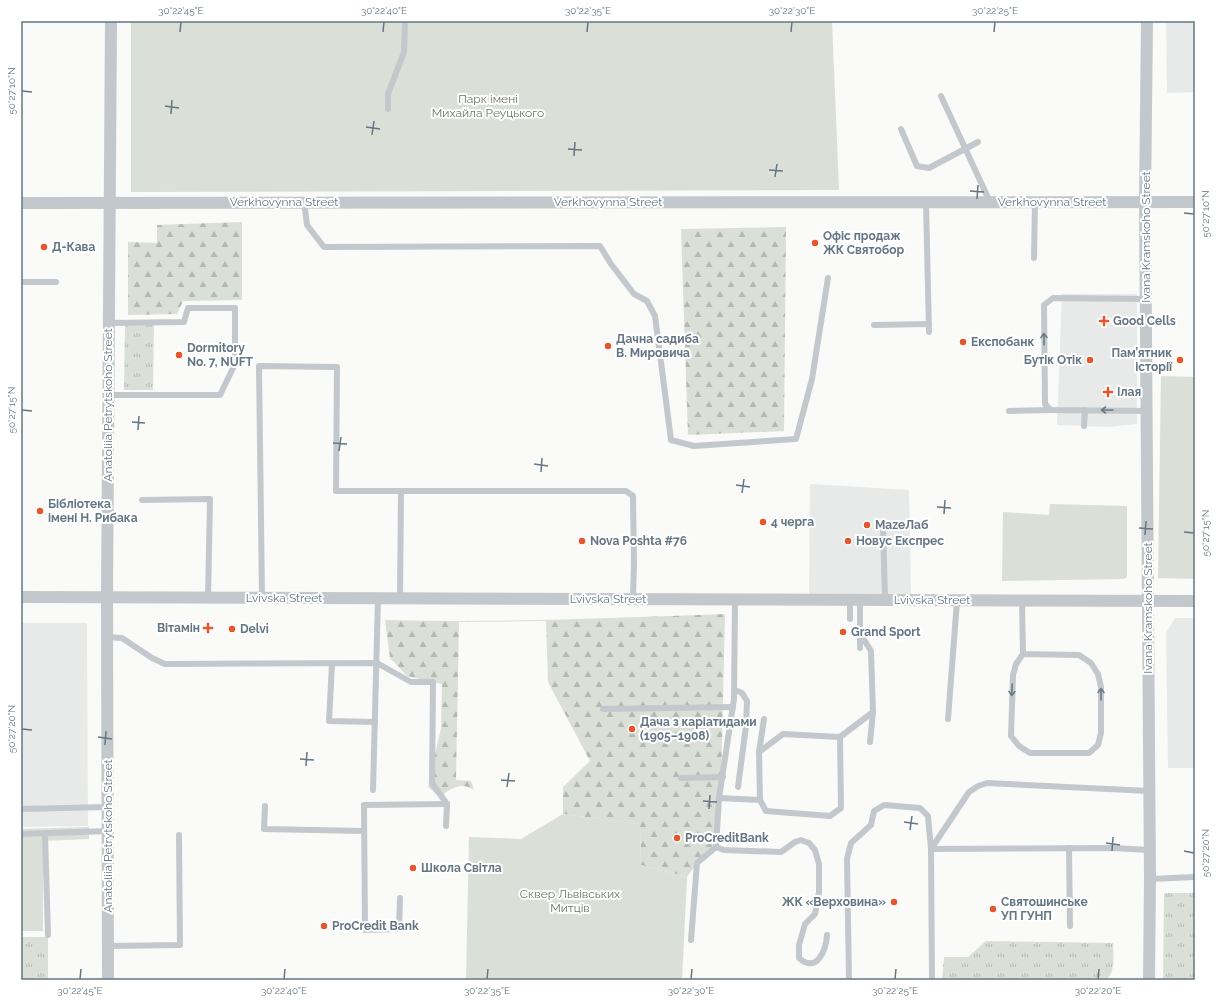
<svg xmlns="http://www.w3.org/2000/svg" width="1216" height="1001" viewBox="0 0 1216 1001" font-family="Raleway,sans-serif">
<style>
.built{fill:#e8e9e9}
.grass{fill:url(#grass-tufts)}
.forest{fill:url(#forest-firs)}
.park{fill:#dadfd7}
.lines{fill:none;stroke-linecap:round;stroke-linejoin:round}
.service{stroke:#c3c8cc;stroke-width:6}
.minor{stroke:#c3c8cc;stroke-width:12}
.oneway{stroke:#6a7a87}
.ticks{fill:none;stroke:#657683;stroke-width:1.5}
.poi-dot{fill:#e4572e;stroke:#fff;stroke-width:1.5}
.labels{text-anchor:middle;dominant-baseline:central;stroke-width:4;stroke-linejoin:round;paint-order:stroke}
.park-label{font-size:12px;fill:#687a64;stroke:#fff}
.street-label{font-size:12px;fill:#657683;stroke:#fff}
.poi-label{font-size:12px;font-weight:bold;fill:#657683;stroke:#fff;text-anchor:start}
.neatline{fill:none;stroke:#657683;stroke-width:1.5}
.ticks-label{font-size:10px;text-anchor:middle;fill:#657683}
</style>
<defs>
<pattern id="grass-tufts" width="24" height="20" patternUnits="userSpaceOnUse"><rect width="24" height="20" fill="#dadfd7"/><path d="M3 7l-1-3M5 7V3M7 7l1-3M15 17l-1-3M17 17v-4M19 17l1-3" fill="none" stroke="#b4b9b4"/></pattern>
<pattern id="forest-firs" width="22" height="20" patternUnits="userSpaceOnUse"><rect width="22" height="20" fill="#dadfd7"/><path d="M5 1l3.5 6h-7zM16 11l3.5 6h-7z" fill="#b4b9b4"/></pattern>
</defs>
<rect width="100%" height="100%" fill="#fafaf8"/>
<g class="built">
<polygon points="1166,21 1195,21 1195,92 1167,93"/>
<polygon points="1062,294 1137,294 1137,424 1107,427 1057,425"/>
<polygon points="810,484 909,490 911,595 809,595"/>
<polygon points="1175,618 1195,618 1195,768 1168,768 1166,633"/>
<polygon points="21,623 87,623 88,826 21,827"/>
</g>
<g class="grass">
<polygon points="125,325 154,325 153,390 124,390"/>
<polygon points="1164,893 1195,893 1195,980 1163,980"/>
<polygon points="21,937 48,937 48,979 21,980"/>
<path d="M 986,941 L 1113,943 C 1113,954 1116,972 1106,980 L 942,980 L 944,957 L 968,957 Z"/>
</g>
<g class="forest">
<polygon points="242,222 242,300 183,301 177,314 128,315 128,242 157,243 157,225"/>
<polygon points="786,227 784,431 688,435 681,229"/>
<path d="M 725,614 L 721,788 L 716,847 L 697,863 L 687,877 L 641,865 L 640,824 L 563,814 L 563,787 L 590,761 L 548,682 L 546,621 L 459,622 L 456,780 L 471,781 L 474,790 C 461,781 450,789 440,797 L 428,787 L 433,762 L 441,729 L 442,684 L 407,676 L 390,658 L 385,620 C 498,623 611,618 725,614 Z"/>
</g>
<g class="park">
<polygon points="131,21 832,21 839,190 131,192"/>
<polygon points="1161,376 1195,377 1195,579 1158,578"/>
<polygon points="1050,504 1127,506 1127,577 1124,579 1002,581 1003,512 1049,515"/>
<polygon points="563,814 640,824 641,865 687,877 682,980 466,980 469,837 521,839"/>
<polygon points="89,827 89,839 43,841 43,931 21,931 21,829"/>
</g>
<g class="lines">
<g class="service">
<polyline points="941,96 990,202"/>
<polyline points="388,109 388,94 404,52 405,21"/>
<polyline points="901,129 917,166 929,168 978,142"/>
<polyline points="304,202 307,225 324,247 600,246 611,264 634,294 647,301 655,316 671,440 694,446 796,439 812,379 828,278"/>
<polyline points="926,202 929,332"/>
<polyline points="1034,258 1035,202"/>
<polyline points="21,282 56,282"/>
<polyline points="1146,299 1053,298 1044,305 1045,404 1051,410 1146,411"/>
<polyline points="874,325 929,324"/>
<polyline points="108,395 220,395 235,364 235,308 188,308 184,322 109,323"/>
<polyline points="1009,411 1051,410"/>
<polyline points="1084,426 1085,410"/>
<polyline points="401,491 626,491 633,496 634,563 633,599"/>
<polyline points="142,500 210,499 208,598"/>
<polyline points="883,526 885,600"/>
<polyline points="262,598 259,366 337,367 336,491 401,491 400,598"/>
<path d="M 735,600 L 734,699 L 719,798 L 716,847 L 724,850 L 781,852 L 795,842 L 801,840 L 809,843 L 815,850 L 819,864 L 819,892 L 815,914 L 805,924 L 799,945 L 799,958 C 817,974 826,950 827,935"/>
<polyline points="1022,601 1023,654 1016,664 1013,675 1011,736 1019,746 1030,753 1089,753 1098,745 1101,733 1101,687 1098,674 1091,663 1079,655 1023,654"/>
<polyline points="850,619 850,600"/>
<polyline points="106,637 122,638 152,658 165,664 377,663 411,682 433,682 432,783 447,804 446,826"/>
<polyline points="860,648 860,600"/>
<polyline points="332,664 329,721 375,722"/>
<polyline points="735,690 742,693 747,701 746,726 738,787"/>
<polyline points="603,709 733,707"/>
<polyline points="948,719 957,601"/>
<polyline points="840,737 873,712 871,651 860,633"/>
<polyline points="870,742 873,712"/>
<polyline points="759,752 783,734 840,737 841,808 830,816 766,811 760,800 759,752 764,719"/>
<polyline points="681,778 723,777"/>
<polyline points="373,790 378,598"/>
<polyline points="719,798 760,800"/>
<polyline points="265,806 264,829 364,831"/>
<polyline points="21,809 108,807"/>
<polyline points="21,834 108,831"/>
<polyline points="45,834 48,935"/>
<polyline points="1069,848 1070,926"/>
<polyline points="931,849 969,792 978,786 987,783 1149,791"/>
<polyline points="1150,879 1195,877"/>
<polyline points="400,898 399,929 365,930 364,805 447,804"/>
<polyline points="691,940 697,863 716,847"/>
<polyline points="108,946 180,945 179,835"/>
<polyline points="932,977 931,849 1113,848 1149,850"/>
<polyline points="849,980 847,859 851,843 871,825 874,811 884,805 920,808 928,816 931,849"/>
</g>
<g class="minor">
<polyline points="1147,21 1145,202 1150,879 1149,980"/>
<polyline points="21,203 1195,202"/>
<polyline points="21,597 1195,601"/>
<polyline points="108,980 107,597 111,21"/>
</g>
</g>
<defs><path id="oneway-shaft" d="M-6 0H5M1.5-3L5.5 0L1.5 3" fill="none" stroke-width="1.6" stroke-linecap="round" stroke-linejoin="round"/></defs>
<g class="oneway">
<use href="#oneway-shaft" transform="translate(1044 339) rotate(-91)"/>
<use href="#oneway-shaft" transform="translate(1107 410) rotate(-180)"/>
<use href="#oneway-shaft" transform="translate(1012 690) rotate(92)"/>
<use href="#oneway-shaft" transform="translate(1101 694) rotate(-90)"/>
</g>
<path class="ticks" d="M 180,32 L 181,22M 383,32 L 384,22M 587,32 L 588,22M 791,32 L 792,22M 994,32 L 995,22M 22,91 L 32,92M 165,106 L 179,108M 171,114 L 172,100M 366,127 L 380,129M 372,135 L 374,121M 568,149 L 582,150M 574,156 L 575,142M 769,170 L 783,171M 775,177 L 777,164M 970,191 L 984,192M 977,199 L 978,185M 1184,213 L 1194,214M 22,410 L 32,411M 132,422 L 145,423M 138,430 L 139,416M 333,443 L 347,444M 339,451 L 341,437M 534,464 L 548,466M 541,472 L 542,458M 736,485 L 750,487M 742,493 L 744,479M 937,507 L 951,508M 944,514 L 945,500M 1139,528 L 1153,529M 1184,532 L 1194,533M 1145,535 L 1146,521M 22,729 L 32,730M 98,737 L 112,739M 105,745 L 106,731M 300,759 L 314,760M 306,766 L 307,752M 501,780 L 515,781M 507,787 L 509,773M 703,801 L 717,802M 709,809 L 710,795M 904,822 L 918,824M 910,830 L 912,816M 1106,843 L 1120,845M 1112,851 L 1113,837M 1184,851 L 1194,853M 80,979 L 81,969M 284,979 L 285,969M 487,979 L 488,969M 691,979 L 692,969M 895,979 L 896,969M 1098,979 L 1099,969"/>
<g class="poi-dot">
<circle cx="815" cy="243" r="4"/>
<circle cx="44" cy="247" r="4"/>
<path d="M1102 315h4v4h4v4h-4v4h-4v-4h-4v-4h4z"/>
<circle cx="963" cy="342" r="4"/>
<circle cx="608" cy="346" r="4"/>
<circle cx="179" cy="355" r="4"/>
<circle cx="1090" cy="360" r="4"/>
<circle cx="1180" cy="360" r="4"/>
<path d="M1106 386h4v4h4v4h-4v4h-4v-4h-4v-4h4z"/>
<circle cx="40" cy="511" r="4"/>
<circle cx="763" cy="522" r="4"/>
<circle cx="867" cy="525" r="4"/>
<circle cx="582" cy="541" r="4"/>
<circle cx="848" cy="541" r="4"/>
<path d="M206 622h4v4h4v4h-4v4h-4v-4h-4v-4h4z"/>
<circle cx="232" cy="629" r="4"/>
<circle cx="843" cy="632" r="4"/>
<circle cx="632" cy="729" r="4"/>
<circle cx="677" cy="838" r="4"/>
<circle cx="413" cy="868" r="4"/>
<circle cx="894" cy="902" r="4"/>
<circle cx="993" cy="909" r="4"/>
<circle cx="324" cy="926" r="4"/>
</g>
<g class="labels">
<g class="park-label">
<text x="488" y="99">Парк імені<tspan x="488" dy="14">Михайла Реуцького</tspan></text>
<text x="570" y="894">Сквер Львівських<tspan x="570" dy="14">Митців</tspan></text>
</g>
<g class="street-label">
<text x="284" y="202">Verkhovynna Street</text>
<text x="608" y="202">Verkhovynna Street</text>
<text x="1052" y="202">Verkhovynna Street</text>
<text transform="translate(1146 237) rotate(-90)">Ivana Kramskoho Street</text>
<text transform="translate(108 405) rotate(-90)">Anatoliia Petrytskoho Street</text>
<text x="284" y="598">Lvivska Street</text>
<text x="608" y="599">Lvivska Street</text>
<text x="932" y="600">Lvivska Street</text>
<text transform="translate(1148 608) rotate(-90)">Ivana Kramskoho Street</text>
<text transform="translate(108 836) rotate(-90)">Anatoliia Petrytskoho Street</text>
</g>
<g class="poi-label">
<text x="823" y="236">Офіс продаж<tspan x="823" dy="14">ЖК Святобор</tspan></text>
<text x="52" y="247">Д-Кава</text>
<text x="1113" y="321">Good Cells</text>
<text x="616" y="339">Дачна садиба<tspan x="616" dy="14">В. Мировича</tspan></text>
<text x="971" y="342">Експобанк</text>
<text x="187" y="348">Dormitory<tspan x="187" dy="14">No. 7, NUFT</tspan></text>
<text x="1172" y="353" text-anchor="end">Пам’ятник<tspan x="1172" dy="14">історії</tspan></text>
<text x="1082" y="360" text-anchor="end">Бутік Отік</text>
<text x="1117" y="392">Ілая</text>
<text x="48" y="504">Бібліотека<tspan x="48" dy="14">імені Н. Рибака</tspan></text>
<text x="771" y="522">4 черга</text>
<text x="875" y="525">MazeЛаб</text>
<text x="590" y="541">Nova Poshta #76</text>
<text x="856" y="541">Новус Експрес</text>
<text x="200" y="628" text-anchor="end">Вітамін</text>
<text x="240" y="629">Delvi</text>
<text x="851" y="632">Grand Sport</text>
<text x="640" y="722">Дача з каріатидами<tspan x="640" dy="14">(1905–1908)</tspan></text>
<text x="685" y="838">ProCreditBank</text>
<text x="421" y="868">Школа Світла</text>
<text x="886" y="902" text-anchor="end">ЖК «Верховина»</text>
<text x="1001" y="902">Святошинське<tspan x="1001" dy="14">УП ГУНП</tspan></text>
<text x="332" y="926">ProCredit Bank</text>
</g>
</g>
<rect width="1216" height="1001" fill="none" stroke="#ffffff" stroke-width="44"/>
<rect x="22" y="22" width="1172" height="957" class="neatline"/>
<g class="ticks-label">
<text x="181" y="14">30°22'45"E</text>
<text x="384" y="14">30°22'40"E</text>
<text x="588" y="14">30°22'35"E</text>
<text x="792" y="14">30°22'30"E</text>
<text x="995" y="14">30°22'25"E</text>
<text transform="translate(11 91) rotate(-90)" y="4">50°27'10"N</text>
<text transform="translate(1205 214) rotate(-90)" y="4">50°27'10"N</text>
<text transform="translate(11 410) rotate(-90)" y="4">50°27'15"N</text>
<text transform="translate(1205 533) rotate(-90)" y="4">50°27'15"N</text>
<text transform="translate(11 729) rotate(-90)" y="4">50°27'20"N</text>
<text transform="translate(1205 853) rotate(-90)" y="4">50°27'20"N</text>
<text x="80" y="994">30°22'45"E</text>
<text x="284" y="994">30°22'40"E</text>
<text x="487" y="994">30°22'35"E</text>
<text x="691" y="994">30°22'30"E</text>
<text x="895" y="994">30°22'25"E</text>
<text x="1098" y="994">30°22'20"E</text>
</g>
</svg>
